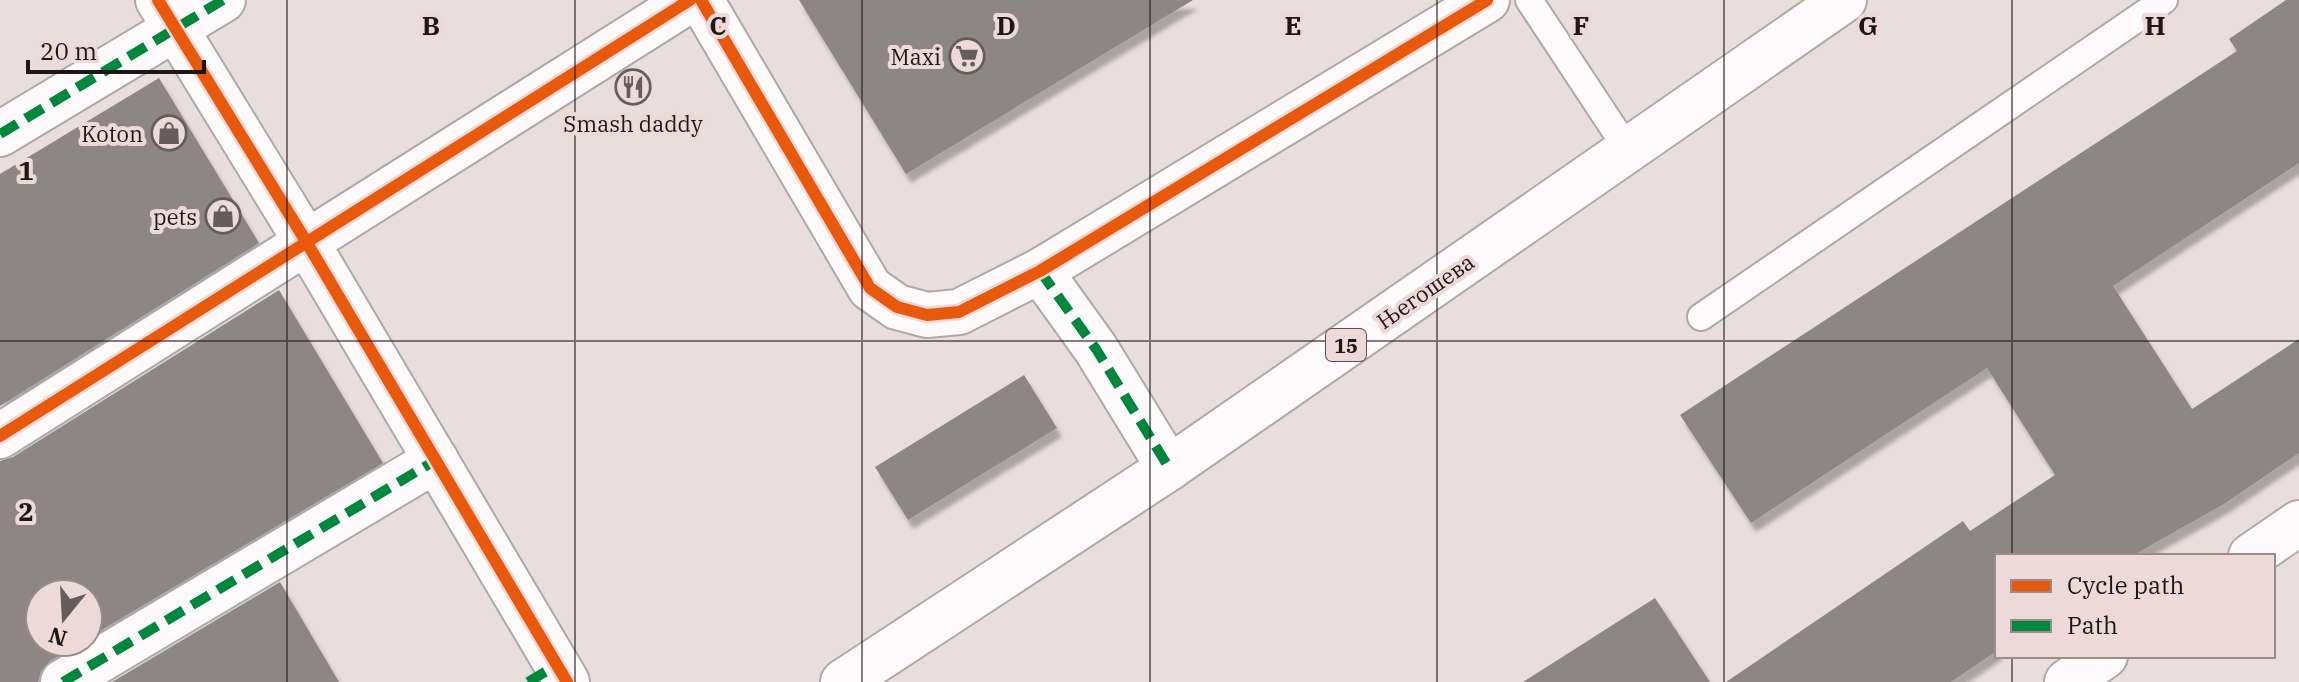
<svg xmlns="http://www.w3.org/2000/svg" width="2299" height="682" viewBox="0 0 2299 682" font-family="'IBM Plex Serif',serif">
<style>
.building{fill:#8d8586;filter:url(#shadow)}
.lines{fill:none;stroke-linecap:round;stroke-linejoin:round}
.lane-casing{stroke:#b0a8a8;stroke-width:30}
.street-casing{stroke:#b0a8a8;stroke-width:48}
.primary-casing{stroke:#b0a8a8;stroke-width:48}
.lane{stroke:#fcfafa;stroke-width:26}
.street{stroke:#fcfafa;stroke-width:44}
.primary{stroke:#fcfafa;stroke-width:44}
.quiet{stroke:#00873e;stroke-width:10;stroke-dasharray:20 10;stroke-linecap:butt}
.cycleway-casing{stroke:#edd9da;stroke-width:17}
.cycleway{stroke:#e8590c;stroke-width:12}
.grid{fill:none;stroke:#1e1717;stroke-width:2;stroke-opacity:0.55}
.labels{text-anchor:middle;dominant-baseline:central;stroke-width:8;stroke-linejoin:round;paint-order:stroke}
.shield{fill:#edd9da;stroke:#5c5152;stroke-width:2}
.shield-label{font-size:20px;font-weight:bold;fill:#1e1717}
.poi-label{font-size:22px;fill:#1e1717;stroke:#edd9da;text-anchor:end}
.street-label{font-size:22px;fill:#1e1717;stroke:#edd9da}
.grid-label{font-size:26px;text-anchor:middle;font-weight:bold;fill:#1e1717;stroke:#edd9da;stroke-width:8;stroke-linejoin:round;paint-order:stroke}
</style>
<defs>
<filter id="shadow"><feDropShadow dx="5" dy="9" stdDeviation="2" flood-color="#0004"/></filter>
</defs>
<rect width="100%" height="100%" fill="#e8dede"/>
<g class="building">
<polygon points="799,0 1193,0 906,174"/>
<polygon points="2286,0 2299,0 2299,163 2113,286 2192,409 2299,339 2299,453 2224,504 2132,556 1997,556 1997,651 1951,682 1726,682 1963,521 1970,531 2055,475 1987,368 1751,523 1680,415 2237,51 2229,39"/>
<polygon points="159,78 259,243 0,406 0,174"/>
<polygon points="279,290 383,463 88,638 88,594 40,594 40,642 81,642 50,661 41,671 38,682 0,682 0,461 13,457"/>
<polygon points="1024,375 1057,428 908,520 875,467"/>
<polygon points="280,582 339,682 112,682"/>
<polygon points="1655,598 1710,682 1523,682"/>
</g>
<g class="lines">
<defs>
<g id="lane">
<polyline points="1529,0 1628,150"/>
<polyline points="1701,317 2164,0"/>
</g>
<g id="street">
<polyline points="158,0 307,243 567,682"/>
<polyline points="701,0 870,288 897,307 927,315 959,312 1040,271 1487,0"/>
<polyline points="0,134 223,0"/>
<polyline points="1040,271 1096,349 1169,468"/>
<polyline points="0,436 690,0"/>
<polyline points="2251,556 2299,523"/>
<polyline points="63,682 436,460"/>
<polyline points="2067,682 2105,656"/>
</g>
<polyline id="primary" points="843,682 1169,468 1844,0"/>
</defs>
<use href="#lane" class="lane-casing"/>
<use href="#street" class="street-casing"/>
<use href="#primary" class="primary-casing"/>
<use href="#lane" class="lane"/>
<use href="#street" class="street"/>
<use href="#primary" class="primary"/>
<g class="quiet">
<polyline points="0,134 223,0"/>
<polyline points="1040,271 1096,349 1169,468"/>
<polyline points="63,682 436,460"/>
<polyline points="528,682 557,665"/>
</g>
<defs>
<g id="cycleway">
<polyline points="158,0 307,243 567,682"/>
<polyline points="701,0 870,288 897,307 927,315 959,312 1040,271 1487,0"/>
<polyline points="0,436 690,0"/>
</g>
</defs>
<use href="#cycleway" class="cycleway-casing"/>
<use href="#cycleway" class="cycleway"/>
</g>
<path class="grid" d="M 287,0 L 287,682M 575,0 L 575,682M 862,0 L 862,682M 1150,0 L 1150,682M 1437,0 L 1437,682M 1724,0 L 1724,682M 2012,0 L 2012,556M 0,341 L 2299,341M 2012,656 L 2012,682"/>
<defs>
<symbol id="supermarket-ring" viewBox="-11 -11 22 22"><circle r="9.5" fill="#edd9da" stroke="#655d5d" stroke-width="1.5"/><path d="M-6-5.5h2.5l.6 2H6L4.5 2H-2.5L-4.4-4H-6ZM-1.5 3.2a1.3 1.3 0 1 0 .1 0ZM3 3.2a1.3 1.3 0 1 0 .1 0Z" fill="#655d5d"/></symbol>
<symbol id="restaurant-ring" viewBox="-11 -11 22 22"><circle r="9.5" fill="#edd9da" stroke="#655d5d" stroke-width="1.5"/><path d="M-5-6h1v4h1v-4h1v4h1v-4h1v5L-1.5 .5V6h-2V.5L-5-1ZM5-6V6H3V1.5H1.5Q1.5-4 5-6Z" fill="#655d5d"/></symbol>
<symbol id="shop-ring" viewBox="-11 -11 22 22"><circle r="9.5" fill="#edd9da" stroke="#655d5d" stroke-width="1.5"/><path d="M-5-2.5h2.3a2.7 3.5 0 0 1 5.4 0H5L5.5 6h-11ZM-1.5-2.5h3a1.5 2.3 0 0 0-3 0Z" fill="#655d5d"/></symbol>
</defs>
<g fill-rule="evenodd">
<use href="#supermarket-ring" x="947" y="36" width="40" height="40"/>
<use href="#restaurant-ring" x="613" y="67" width="40" height="40"/>
<use href="#shop-ring" x="149" y="113" width="40" height="40"/>
<use href="#shop-ring" x="203" y="196" width="40" height="40"/>
</g>
<g class="labels">
<rect class="shield" x="1326" y="329" width="40" height="32" rx="6"/>
<g class="shield-label">
<text x="1346" y="345">15</text>
</g>
<g class="poi-label">
<text x="941" y="56">Maxi</text>
<text x="633" y="123" text-anchor="middle">Smash daddy</text>
<text x="143" y="133">Koton</text>
<text x="197" y="216">pets</text>
</g>
<g class="street-label">
<text transform="translate(1425 291) rotate(-35)">Његошева</text>
</g>
</g>
<g class="grid-label">
<text x="431" y="35">B</text>
<text x="718" y="35">C</text>
<text x="1006" y="35">D</text>
<text x="1293" y="35">E</text>
<text x="1581" y="35">F</text>
<text x="1868" y="35">G</text>
<text x="2155" y="35">H</text>
<text x="26" y="180">1</text>
<text x="26" y="521">2</text>
</g>
<rect x="1995" y="554" width="280" height="104" fill="#edd9da" stroke="#9a8b8c" stroke-width="2"/>
<rect x="2011" y="580" width="40" height="12" fill="#e8590c" stroke="#9a8b8c" stroke-width="2"/>
<text x="2067" y="594" font-size="24" fill="#1e1717">Cycle path</text>
<rect x="2011" y="620" width="40" height="12" fill="#00873e" stroke="#9a8b8c" stroke-width="2"/>
<text x="2067" y="634" font-size="24" fill="#1e1717">Path</text>
<g transform="translate(64 618) rotate(198)"><circle r="38" fill="#edd9da" stroke="#9a8b8c" stroke-width="2"/>
<path d="M0-6L14 30L0 20L-14 30Z" fill="#655d5d"/>
<text y="-12" font-size="22" font-weight="bold" text-anchor="middle" fill="#1e1717">N</text>
</g>
<path d="M28 60v12h176v-12" fill="none" stroke="#1e1717" stroke-width="4"/>
<text x="40" y="60" font-size="24" fill="#1e1717" stroke="#edd9da" stroke-width="6" paint-order="stroke">20 m</text>
</svg>
